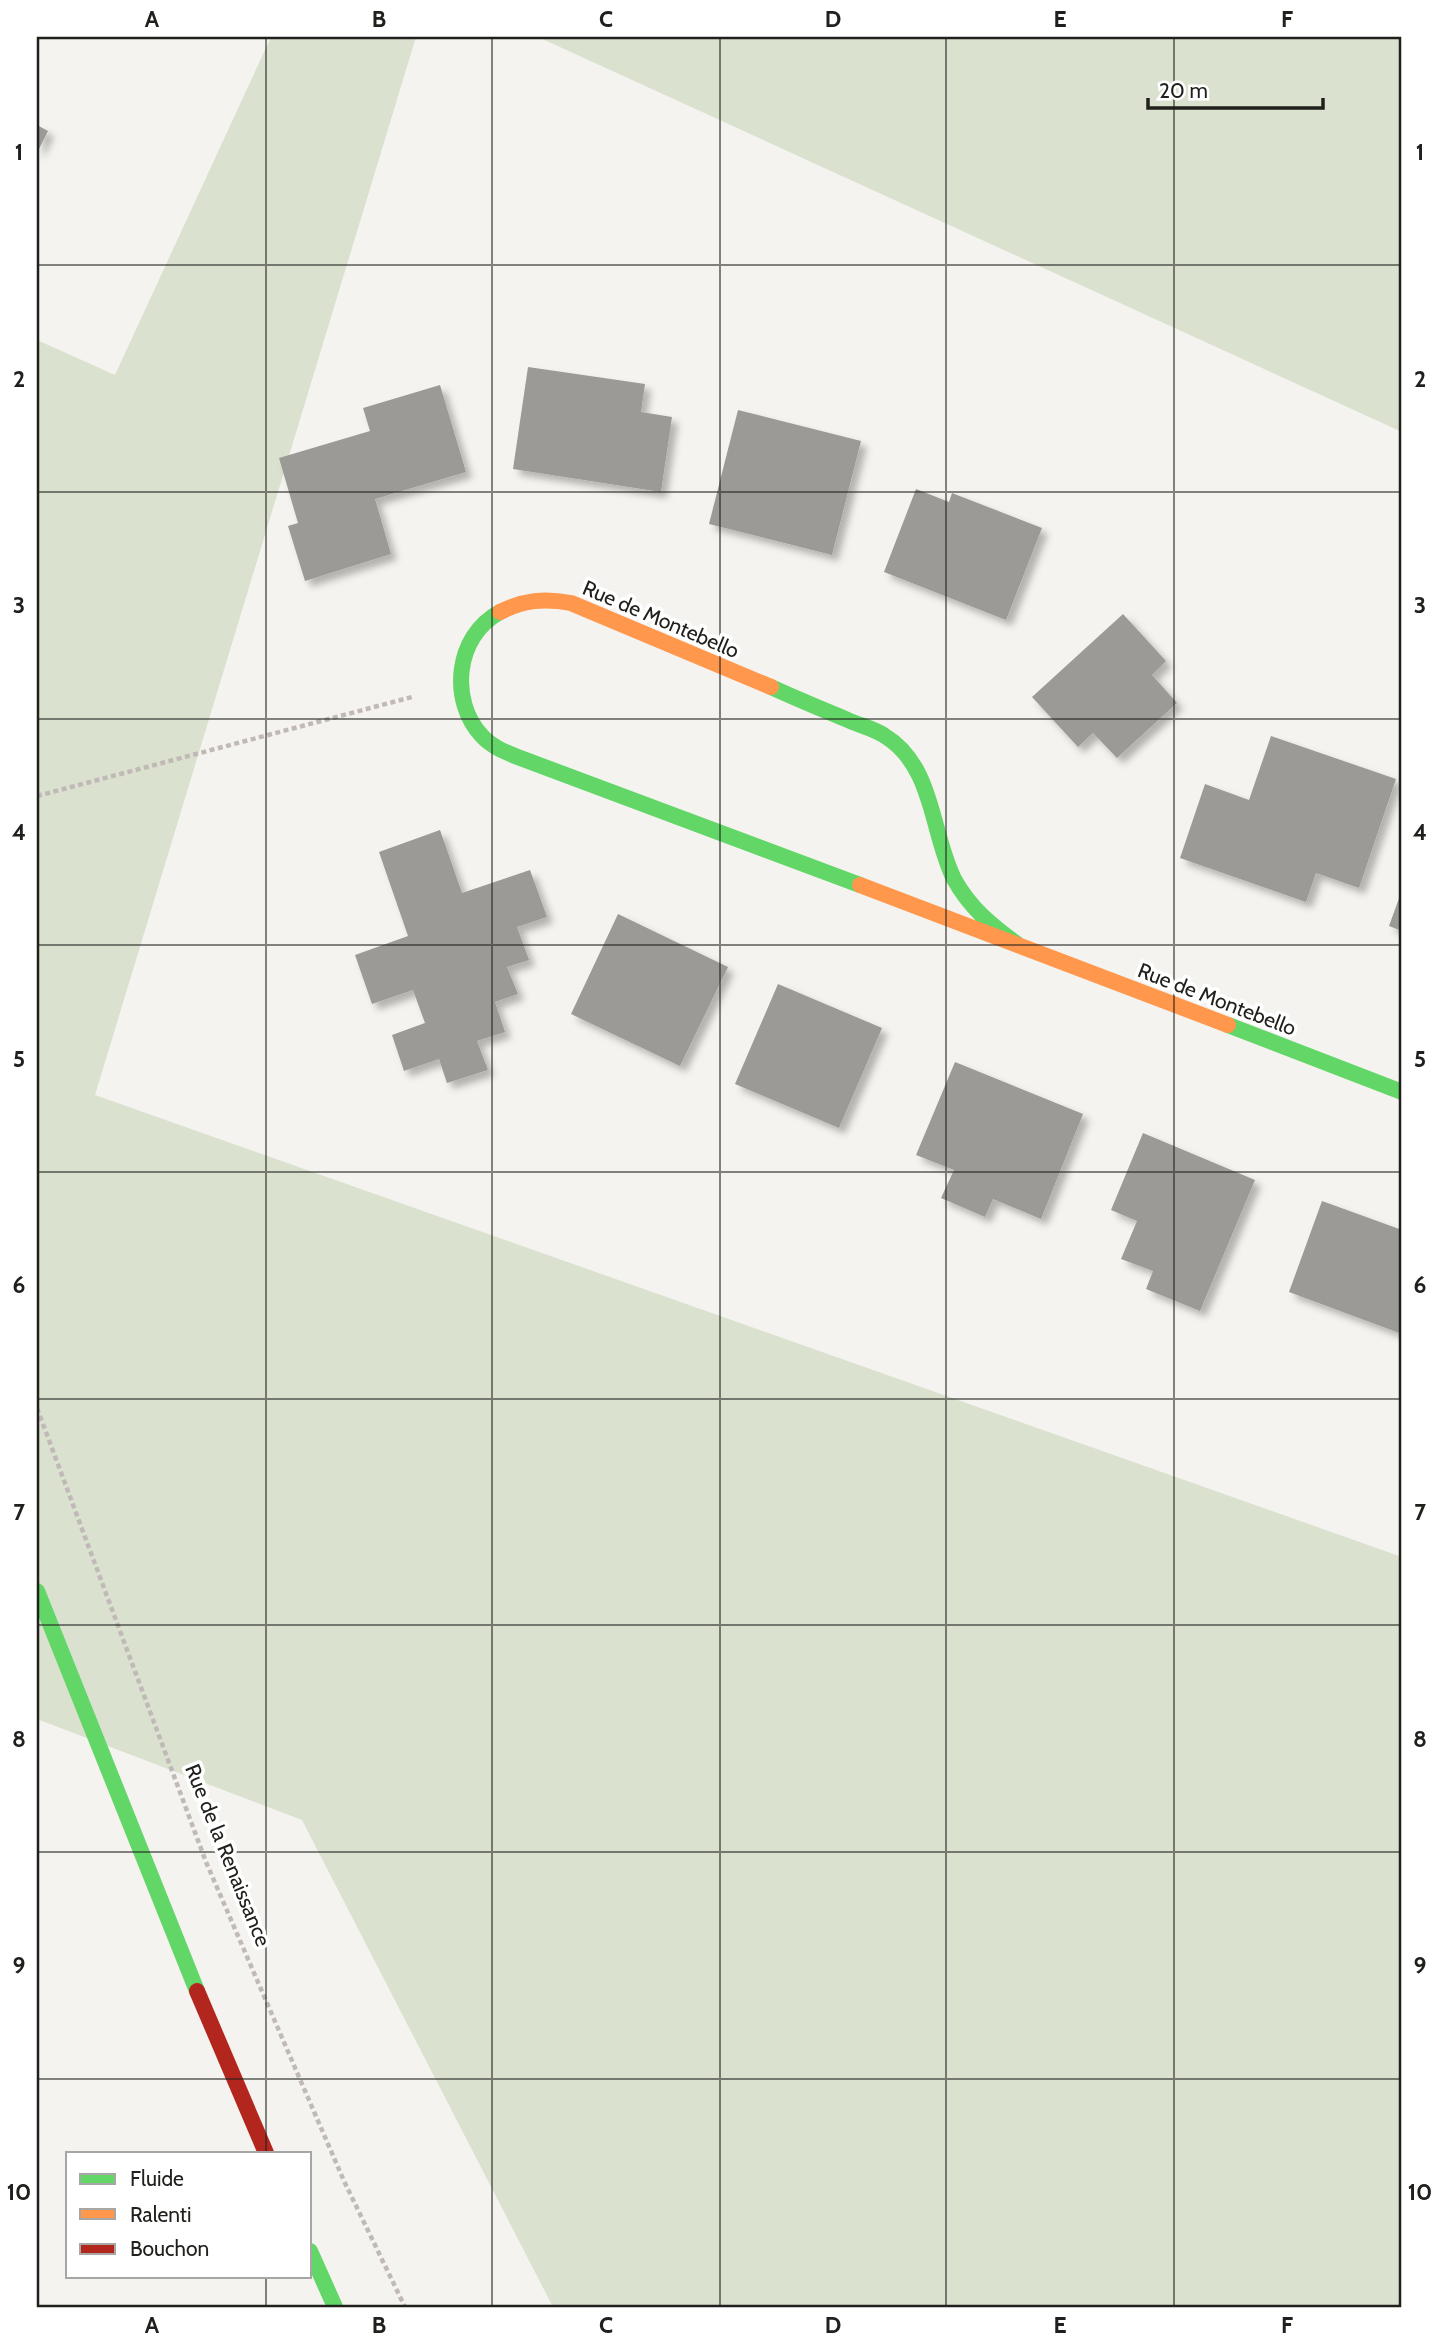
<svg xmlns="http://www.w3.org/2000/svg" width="1439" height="2344" viewBox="0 0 1439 2344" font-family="Cabin,sans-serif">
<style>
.green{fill:#dae1cf}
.building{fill:#9b9a97;filter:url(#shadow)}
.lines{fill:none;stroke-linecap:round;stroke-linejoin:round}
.path{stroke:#c1b9b7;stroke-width:4.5;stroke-dasharray:5 3.5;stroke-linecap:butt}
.fast{stroke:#63d668;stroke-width:16}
.slow{stroke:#ff974d;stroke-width:16}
.jam{stroke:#b3261e;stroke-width:16}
.grid{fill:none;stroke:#20201d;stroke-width:2;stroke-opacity:0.55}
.labels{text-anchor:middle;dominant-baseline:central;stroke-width:7;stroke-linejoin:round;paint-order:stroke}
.street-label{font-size:21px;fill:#20201d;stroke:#fff}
.neatline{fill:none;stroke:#20201d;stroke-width:2.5}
.grid-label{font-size:23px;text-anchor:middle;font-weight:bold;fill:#20201d}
</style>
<defs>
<filter id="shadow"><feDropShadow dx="6" dy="6" stdDeviation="3.5" flood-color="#0004"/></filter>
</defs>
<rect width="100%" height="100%" fill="#f4f3ef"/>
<g class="green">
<polygon points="271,37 416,37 95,1095 1402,1557 1402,2307 553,2307 302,1820 37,1719 37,340 115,375"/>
<polygon points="538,37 1402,37 1402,432"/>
</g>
<g class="building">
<polygon points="37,125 48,131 37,153"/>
<polygon points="528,367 645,384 641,412 672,417 661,492 513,469"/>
<polygon points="440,385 466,472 375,499 391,554 305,581 288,526 298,523 279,458 370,431 363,408"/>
<polygon points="738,410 861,441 832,555 709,524"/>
<polygon points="916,489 949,502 952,493 1042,528 1006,620 884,572"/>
<polygon points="1123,614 1166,661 1152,675 1177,703 1117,758 1093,733 1078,747 1032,697"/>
<polygon points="1271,736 1396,779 1359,888 1316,873 1306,902 1180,858 1205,784 1249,800"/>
<polygon points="440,830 462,893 530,870 547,917 517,927 529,960 507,967 518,994 495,1002 505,1032 477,1041 488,1070 447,1083 439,1059 404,1071 392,1035 425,1023 413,990 372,1004 355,955 408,936 379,852"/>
<polygon points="1402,890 1402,931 1389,926"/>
<polygon points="618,914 728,967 680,1066 571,1014"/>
<polygon points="778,984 882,1028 839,1128 735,1084"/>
<polygon points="955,1062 1083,1114 1041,1219 993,1199 985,1217 941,1198 954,1170 916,1155"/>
<polygon points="1143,1133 1255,1180 1200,1311 1146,1289 1153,1271 1121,1259 1137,1221 1111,1210"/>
<polygon points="1322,1201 1402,1230 1402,1334 1289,1292"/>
</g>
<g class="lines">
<g class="path">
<polyline points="37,796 412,697"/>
<polyline points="37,1408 206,1862 344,2181 405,2307"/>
</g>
<g class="fast">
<path d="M 500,612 C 455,636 449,701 482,736 C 491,746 503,751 515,756 L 860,885"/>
<path d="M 771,687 C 797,699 824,710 850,721 C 862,726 875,729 885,736 C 934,766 931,833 954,879 C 970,908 991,925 1017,944"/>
<polyline points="1228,1025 1402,1092"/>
<polyline points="37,1591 197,1991"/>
<polyline points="310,2251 335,2307"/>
</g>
<g class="slow">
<path d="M 500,612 C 524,600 544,598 571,603 L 771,687"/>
<polyline points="860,885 1228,1025"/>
</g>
<polyline class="jam" points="197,1991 266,2153"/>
</g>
<path class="grid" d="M 266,37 L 266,2153M 492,37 L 492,2307M 720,37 L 720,2307M 946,37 L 946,2307M 1174,37 L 1174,2307M 37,265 L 1402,265M 37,492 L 1402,492M 37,719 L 1402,719M 37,945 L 1402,945M 37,1172 L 1402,1172M 37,1399 L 1402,1399M 37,1625 L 1402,1625M 37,1852 L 1402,1852M 37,2079 L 1402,2079M 266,2276 L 266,2307"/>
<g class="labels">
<g class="street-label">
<text transform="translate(661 619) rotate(23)">Rue de Montebello</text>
<text transform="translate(1217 999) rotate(21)">Rue de Montebello</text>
<text transform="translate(228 1855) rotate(68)">Rue de la Renaissance</text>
</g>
</g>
<rect width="1439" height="2344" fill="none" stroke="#ffffff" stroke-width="77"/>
<rect x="66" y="2152" width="245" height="126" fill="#ffffff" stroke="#a6a6a5" stroke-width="2"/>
<rect x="80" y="2174" width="35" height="10" fill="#63d668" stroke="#a6a6a5" stroke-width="2"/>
<text x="130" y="2186" font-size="21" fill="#20201d">Fluide</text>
<rect x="80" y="2209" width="35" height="10" fill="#ff974d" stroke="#a6a6a5" stroke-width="2"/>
<text x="130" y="2222" font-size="21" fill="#20201d">Ralenti</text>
<rect x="80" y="2244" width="35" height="10" fill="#b3261e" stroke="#a6a6a5" stroke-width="2"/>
<text x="130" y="2256" font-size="21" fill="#20201d">Bouchon</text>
<path d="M1148 98v10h175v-10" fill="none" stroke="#20201d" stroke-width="3.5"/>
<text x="1159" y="98" font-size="21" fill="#20201d" stroke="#ffffff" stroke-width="5" paint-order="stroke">20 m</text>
<rect x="38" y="38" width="1362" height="2268" class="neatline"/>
<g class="grid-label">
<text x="152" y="27">A</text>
<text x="379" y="27">B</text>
<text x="606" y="27">C</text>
<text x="833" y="27">D</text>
<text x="1060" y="27">E</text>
<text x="1287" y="27">F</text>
<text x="19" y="160">1</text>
<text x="1420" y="160">1</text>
<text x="19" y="387">2</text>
<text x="1420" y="387">2</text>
<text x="19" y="613">3</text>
<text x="1420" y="613">3</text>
<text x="19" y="840">4</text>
<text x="1420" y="840">4</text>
<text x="19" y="1067">5</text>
<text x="1420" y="1067">5</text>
<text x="19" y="1293">6</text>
<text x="1420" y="1293">6</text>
<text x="19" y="1520">7</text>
<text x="1420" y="1520">7</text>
<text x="19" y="1747">8</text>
<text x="1420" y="1747">8</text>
<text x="19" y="1973">9</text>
<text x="1420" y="1973">9</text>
<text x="19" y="2200">10</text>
<text x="1420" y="2200">10</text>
<text x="152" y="2333">A</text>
<text x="379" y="2333">B</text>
<text x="606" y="2333">C</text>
<text x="833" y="2333">D</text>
<text x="1060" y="2333">E</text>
<text x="1287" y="2333">F</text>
</g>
</svg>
